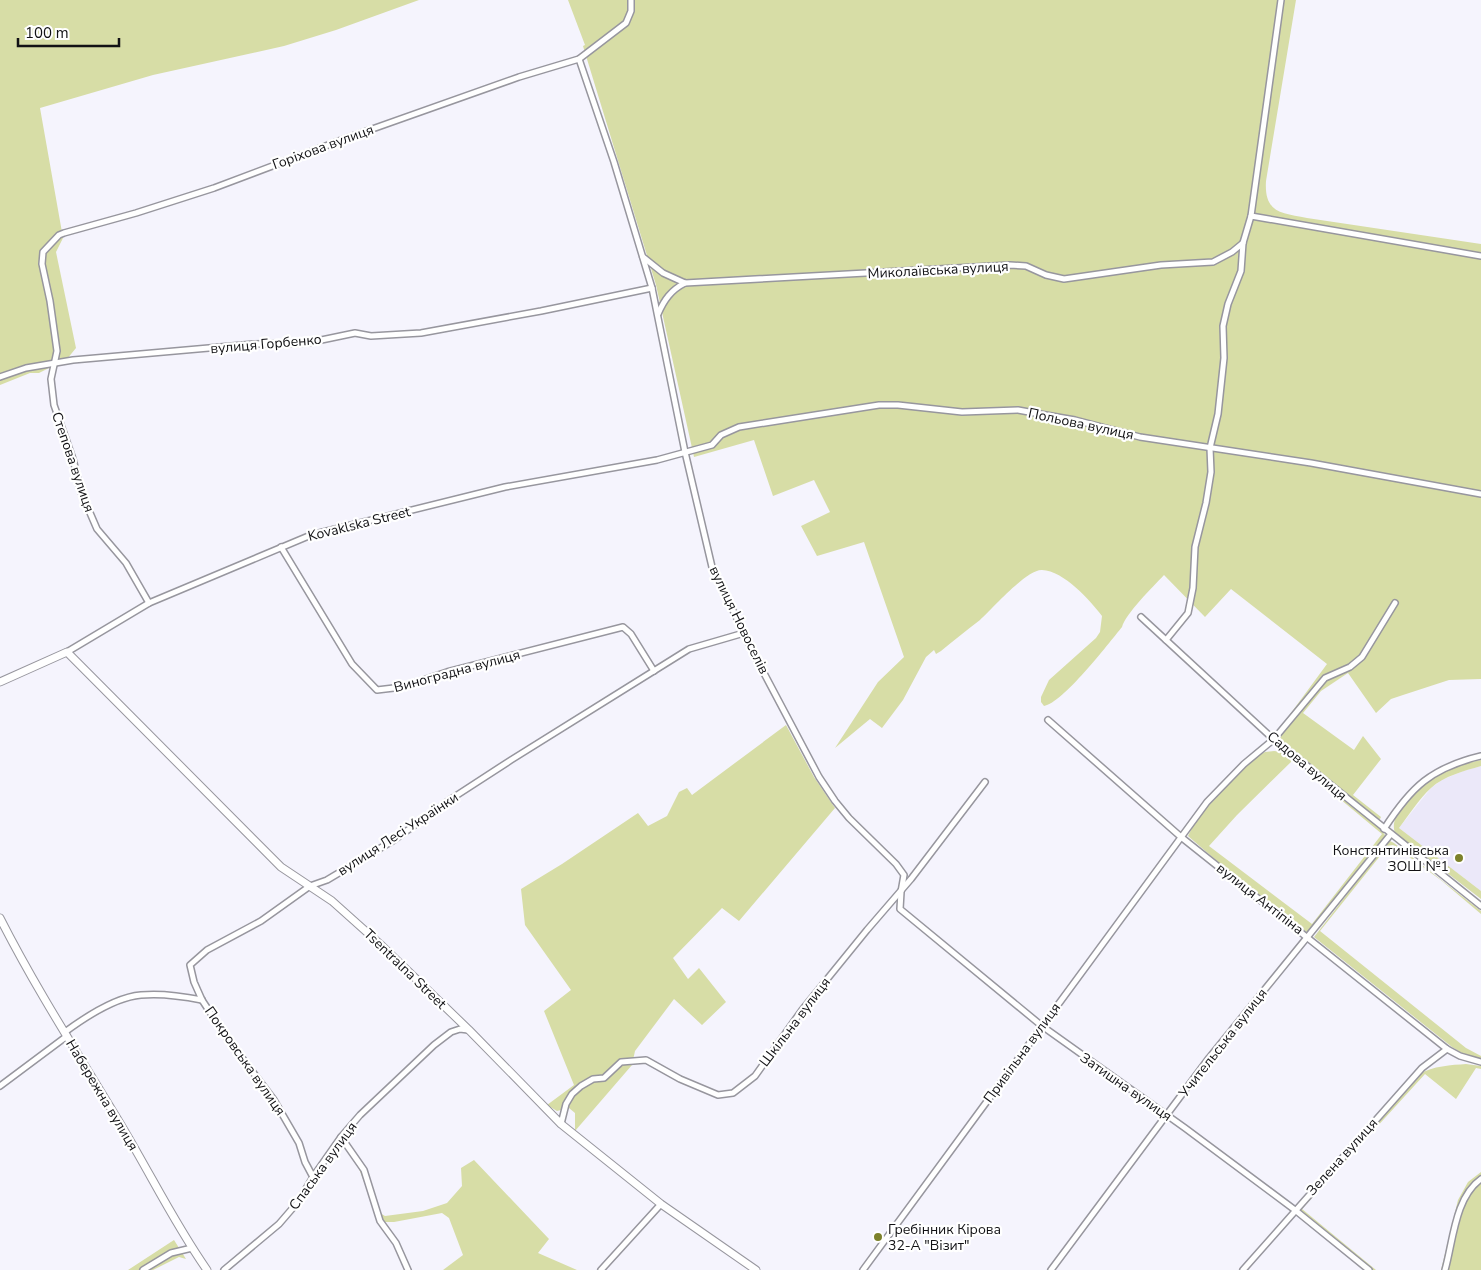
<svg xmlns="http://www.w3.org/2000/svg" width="1481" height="1270" viewBox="0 0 1481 1270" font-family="'Nunito Sans',sans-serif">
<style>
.built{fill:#ebe8f9}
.green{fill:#d7dda6}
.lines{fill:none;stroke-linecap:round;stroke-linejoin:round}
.minor-casing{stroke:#97969e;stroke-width:8}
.tertiary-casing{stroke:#97969e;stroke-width:9}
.minor{stroke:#fff;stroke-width:5}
.tertiary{stroke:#fff;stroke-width:7}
.poi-dot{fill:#7c812b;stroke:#fff;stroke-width:2}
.labels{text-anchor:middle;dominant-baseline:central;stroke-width:4.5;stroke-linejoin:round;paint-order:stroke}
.street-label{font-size:14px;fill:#121215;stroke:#fff}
.poi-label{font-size:14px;fill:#121215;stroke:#fff;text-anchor:end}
</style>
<rect width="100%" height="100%" fill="#f5f4fd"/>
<polygon class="built" points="1481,766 1481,891 1399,828 1431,788 1442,780 1463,771"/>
<g class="green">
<polygon points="0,0 419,0 336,30 284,46 153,75 40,108 63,238 56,252 76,348 67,359 39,373 30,373 0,385"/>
<path d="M 568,0 L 1296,0 L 1266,181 C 1264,213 1281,213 1307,218 L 1481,244 L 1481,679 L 1449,680 L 1403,695 L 1391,699 L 1376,713 L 1348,673 L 1321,691 L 1303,713 L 1354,750 L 1363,736 L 1381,759 L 1353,795 L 1381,817 L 1380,819 L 1376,819 L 1284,745 L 1277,732 L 1327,664 L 1231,589 L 1205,617 L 1164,575 C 1153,587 1126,613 1122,627 C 1108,644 1063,703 1044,706 L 1041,702 L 1041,697 L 1049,680 L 1096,638 L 1100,632 L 1102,616 C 1090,600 1064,571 1042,570 C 1027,569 992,609 980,620 C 967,630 954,640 941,651 L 936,654 L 934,650 L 926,657 L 903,700 L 882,728 L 870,719 L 835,748 L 878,682 L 904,657 L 864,542 L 817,556 L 801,526 L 830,512 L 814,480 L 773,496 L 754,440 L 694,457 L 656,285 L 583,46 L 585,45 Z"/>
<polygon points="786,725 814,777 835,808 739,921 722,908 673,958 688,979 699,968 726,1002 702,1025 674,999 635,1051 632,1065 575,1131 575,1113 569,1108 557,1111 547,1105 574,1085 544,1011 571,990 525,925 521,889 562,864 638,813 648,826 667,816 679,792 687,788 692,795"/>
<polygon points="1274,751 1283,752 1293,760 1237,815 1209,846 1312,924 1382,834 1322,784 1379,827 1385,835 1384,840 1308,933 1225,868 1188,836 1197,818 1251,760 1265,752"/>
<path d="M 1481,760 L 1481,766 C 1464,771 1444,776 1431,788 C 1419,799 1409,815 1399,828 L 1481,891 L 1481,899 L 1395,833 C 1388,816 1414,791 1427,781 C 1442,769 1463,764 1481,760 Z"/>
<polygon points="1390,841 1394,843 1481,911 1481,914 1442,881 1393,845 1388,846 1320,931 1466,1048 1481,1056 1481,1060 1467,1056 1452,1047 1314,937 1386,844"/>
<path d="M 1466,1064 L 1481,1066 L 1481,1069 L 1476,1068 L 1456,1099 L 1425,1074 L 1302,1209 L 1376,1270 L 1373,1270 L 1299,1210 L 1420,1074 C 1432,1066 1452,1065 1466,1064 Z"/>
<polygon points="348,1136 348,1141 366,1169 380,1213 385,1216 423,1211 447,1203 462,1186 461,1168 474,1160 549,1239 538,1253 577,1270 443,1270 463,1255 449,1218 442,1213 394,1222 379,1222 358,1166 342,1143"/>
<path d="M 1481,1172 L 1481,1176 C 1454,1194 1450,1240 1442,1270 L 1441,1270 L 1458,1200 L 1468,1182 Z"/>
<path d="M 1481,1183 L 1481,1270 L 1447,1270 C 1455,1242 1456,1201 1481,1183 Z"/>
<polygon points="174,1240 186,1259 179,1257 153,1270 128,1270"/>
</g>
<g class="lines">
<defs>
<g id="minor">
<polyline points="1281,0 1251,216 1481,256"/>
<polyline points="579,59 614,162 652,288 685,452 712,567 757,660 819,777 835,801 849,818 896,864 904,875 901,892 900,909 1042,1026 1185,1128 1295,1210 1369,1270"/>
<polyline points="643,257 663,273 685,283 1010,265 1026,266 1046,275 1064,279 1161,265 1213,262 1232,252 1243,243"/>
<path d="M 658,314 C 664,300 671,290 685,283"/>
<polyline points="0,377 26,368 73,360 254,344 307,343 355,333 371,336 421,333 541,311 652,288"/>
<polyline points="281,547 352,664 377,690 402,687 447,672 623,627 631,634 654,671"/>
<polyline points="149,603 126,563 97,529 81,492 73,459 54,405 51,379 57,351 50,301 42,264 43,252 59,235 64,233 136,213 214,188 344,139 519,77 579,59 626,23 631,11 631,0"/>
<polyline points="1141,617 1270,736 1481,906"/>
<polyline points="1166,640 1188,613 1193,588 1195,547 1206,503 1211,472 1210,448 1218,414 1224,358 1223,326 1228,304 1241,271 1243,243 1251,216"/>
<polyline points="67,652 149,603 311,535 505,487 657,460 712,445 721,435 739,427 879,405 898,405 962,412 1018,410 1040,414 1075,420 1140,437 1311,463 1481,494"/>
<polyline points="1048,720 1181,837 1447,1049 1460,1056 1481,1062"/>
<path d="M 1384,829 C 1411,787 1431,768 1481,756"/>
<path d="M 65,1032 C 84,1018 116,997 141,995 C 161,993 182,996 202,1000"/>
<polyline points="0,1086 67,1036"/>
<polyline points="561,1124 566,1104 572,1094 581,1086 593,1079 604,1078 621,1062 646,1060 680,1079 718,1095 733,1093 755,1076 802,1010 867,930 911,879 985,782"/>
<polyline points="341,1137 364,1170 380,1221 396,1243 408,1270"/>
<polyline points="313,1177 305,1162 299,1143 274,1100 227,1038 202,1000 194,982 190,965 207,950 261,921 310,886 327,880 394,840 451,799 511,760 689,649 744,633"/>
<polyline points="143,1270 171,1253 192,1248"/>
<polyline points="224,1270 279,1224 298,1202 313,1177 341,1137 360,1115 434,1045 451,1032 460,1029 468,1030"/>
<polyline points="601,1270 661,1204"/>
<polyline points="863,1270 1207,802 1244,764 1274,739 1325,678 1350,667 1362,657 1395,603"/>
<polyline points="1051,1270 1209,1058 1391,834"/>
<polyline points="1243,1270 1422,1068 1447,1049"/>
<path d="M 1445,1270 C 1453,1242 1455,1197 1481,1179"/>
</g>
<g id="tertiary">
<polyline points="0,682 67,652 281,867 332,901 380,944 469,1030 561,1124 661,1204 756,1270"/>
<path d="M 0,918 C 37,991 82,1060 124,1130 C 152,1177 176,1226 207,1270"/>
</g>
</defs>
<use href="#minor" class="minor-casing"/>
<use href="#tertiary" class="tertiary-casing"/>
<use href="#minor" class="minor"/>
<use href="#tertiary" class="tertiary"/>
</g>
<g class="poi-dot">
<circle cx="1459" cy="858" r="5"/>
<circle cx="878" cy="1237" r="5"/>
</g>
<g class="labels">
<g class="street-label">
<text transform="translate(323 147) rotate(-20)">Горіхова вулиця</text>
<text transform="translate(938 270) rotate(-3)">Миколаївська вулиця</text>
<text transform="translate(266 344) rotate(-5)">вулиця Горбенко</text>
<text transform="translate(1081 424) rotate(12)">Польова вулиця</text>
<text transform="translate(73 462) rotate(71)">Степова вулиця</text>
<text transform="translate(359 524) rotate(-14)">Kovaklska Street</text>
<text transform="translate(739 620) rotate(64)">вулиця Новоселів</text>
<text transform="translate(457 671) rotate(-15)">Виноградна вулиця</text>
<text transform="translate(1307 766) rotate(40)">Садова вулиця</text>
<text transform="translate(398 834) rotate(-33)">вулиця Лесі Українки</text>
<text transform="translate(1260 899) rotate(38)">вулиця Антіпіна</text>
<text transform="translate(405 969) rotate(44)">Tsentralna Street</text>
<text transform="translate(795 1022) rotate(-53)">Шкільна вулиця</text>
<text transform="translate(1223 1043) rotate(-52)">Учительська вулиця</text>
<text transform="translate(1022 1053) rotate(-54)">Привільна вулиця</text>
<text transform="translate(245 1061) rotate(55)">Покровська вулиця</text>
<text transform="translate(1126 1087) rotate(35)">Затишна вулиця</text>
<text transform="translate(102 1095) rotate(59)">Набережна вулиця</text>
<text transform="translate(1342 1157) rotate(-48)">Зелена вулиця</text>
<text transform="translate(323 1166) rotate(-54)">Спаська вулиця</text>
</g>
<g class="poi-label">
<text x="1449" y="850">Констянтинівська<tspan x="1449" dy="16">ЗОШ №1</tspan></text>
<text x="888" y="1229" text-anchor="start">Гребінник Кірова<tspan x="888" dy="16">32-А "Візит"</tspan></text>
</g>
</g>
<path d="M18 38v8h101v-8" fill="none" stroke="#121215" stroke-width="2.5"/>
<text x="25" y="38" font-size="15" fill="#121215" stroke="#ffffff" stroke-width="4" paint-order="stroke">100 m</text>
</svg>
